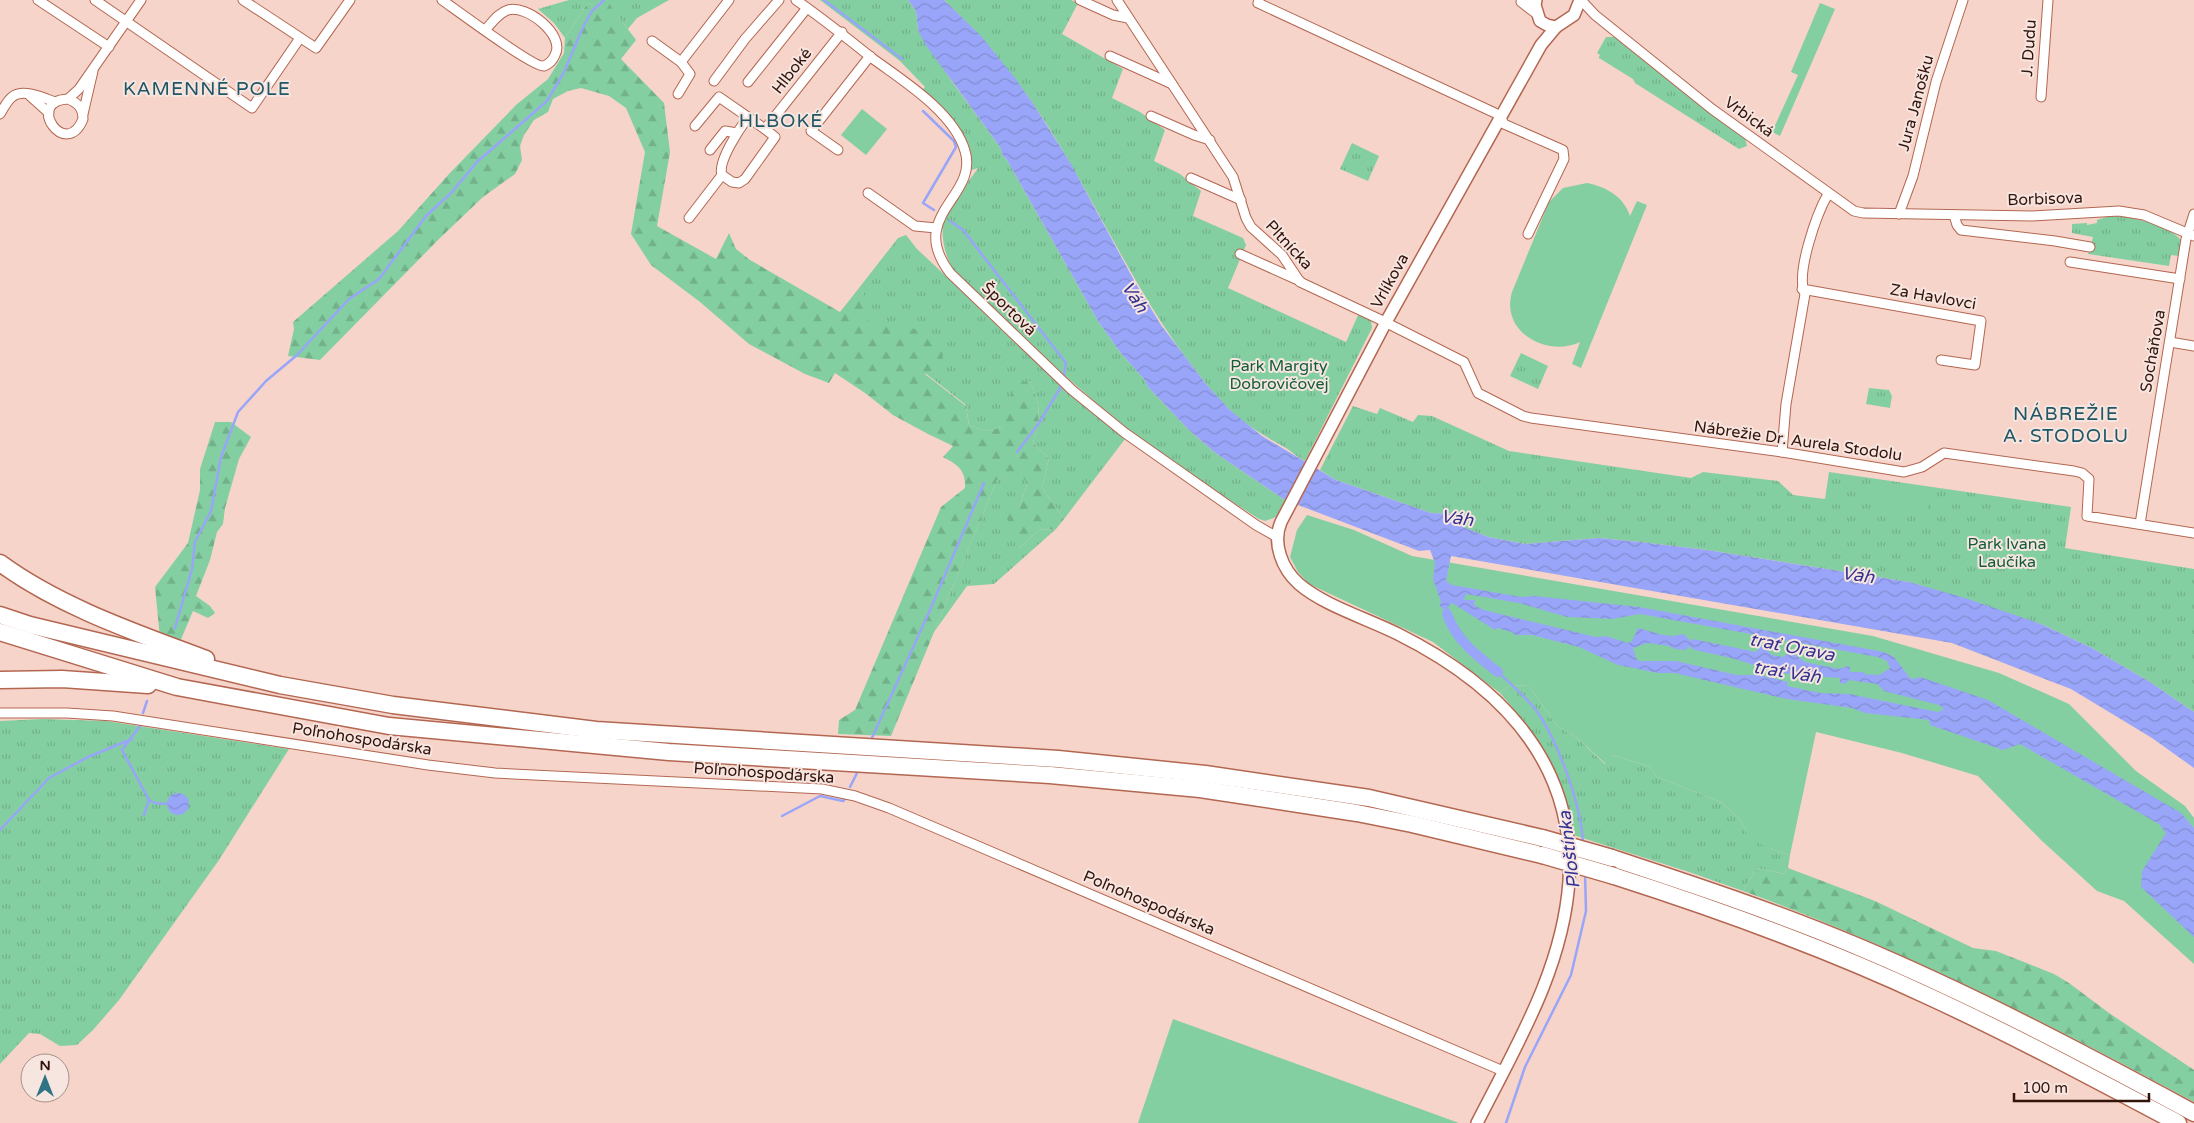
<svg xmlns="http://www.w3.org/2000/svg" width="2194" height="1123" viewBox="0 0 2194 1123" font-family="'Varela Round',sans-serif">
<style>
.grass{fill:url(#grass-tufts)}
.forest{fill:url(#forest-firs)}
.garden{fill:#84cfa2}
.water{fill:url(#water-waves);fill-rule:evenodd}
.lines{fill:none;stroke-linecap:round;stroke-linejoin:round}
.stream{stroke:#99a5f8;stroke-width:2.5}
.canal{stroke:#99a5f8;stroke-width:10}
.minor-casing{stroke:#b36751;stroke-width:11}
.tertiary-casing{stroke:#b36751;stroke-width:14}
.motorway-casing{stroke:#b36751;stroke-width:19}
.minor{stroke:#fff;stroke-width:9}
.tertiary{stroke:#fff;stroke-width:11}
.motorway{stroke:#fff;stroke-width:16}
.motorway-bridge-casing{stroke:#b36751;stroke-width:19;stroke-linecap:butt}
.motorway-bridge{stroke:#fff;stroke-width:16}
.labels{text-anchor:middle;dominant-baseline:central;stroke-width:4;stroke-linejoin:round;paint-order:stroke}
.street-label{font-size:16px;fill:#32140b;stroke:#f7e5e0}
.park-label{font-size:16px;fill:#135c39;stroke:#f7e5e0}
.water-label{font-size:18px;font-style:italic;fill:#333290;stroke:#f7e5e0}
.quarter-label{font-size:19px;letter-spacing:1px;fill:#215765;stroke:#f7e5e0}
</style>
<defs>
<pattern id="grass-tufts" width="24" height="20" patternUnits="userSpaceOnUse" patternTransform="scale(1.25)"><rect width="24" height="20" fill="#84cfa2"/><path d="M3 7l-1-3M5 7V3M7 7l1-3M15 17l-1-3M17 17v-4M19 17l1-3" fill="none" stroke="#72b18a"/></pattern>
<pattern id="forest-firs" width="22" height="20" patternUnits="userSpaceOnUse" patternTransform="scale(1.25)"><rect width="22" height="20" fill="#84cfa2"/><path d="M5 1l3.5 6h-7zM16 11l3.5 6h-7z" fill="#72b18a"/></pattern>
<pattern id="water-waves" width="16" height="10" patternUnits="userSpaceOnUse" patternTransform="scale(1.25)"><rect width="16" height="10" fill="#99a5f8"/><path d="M0 5q4-4 8 0t8 0" fill="none" stroke="#848dd3"/></pattern>
</defs>
<rect width="100%" height="100%" fill="#f6d4ca"/>
<g class="grass">
<polygon points="569,0 669,0 637,18 628,29 607,2 587,4 565,38 554,23 538,9"/>
<path d="M 820,0 L 908,0 L 916,11 L 918,30 L 953,83 L 1000,147 L 1003,156 L 1007,160 L 1098,321 L 1120,352 L 1144,379 L 1148,387 L 1189,430 L 1214,452 L 1285,500 L 1276,517 L 1265,521 L 1259,519 L 1205,484 L 1130,432 L 1057,369 L 956,274 C 947,262 941,241 943,225 C 944,210 969,182 978,168 L 962,173 L 962,151 L 955,135 L 918,95 L 925,87 L 900,61 Z"/>
<path d="M 944,0 L 1071,0 L 1078,3 L 1062,34 L 1123,69 L 1112,98 L 1140,112 L 1165,130 L 1154,161 L 1180,174 L 1201,191 L 1193,216 L 1243,238 L 1246,245 L 1228,288 L 1346,342 L 1359,313 L 1371,321 L 1372,328 L 1305,461 C 1298,458 1292,452 1286,448 C 1266,437 1247,426 1230,410 C 1214,395 1200,376 1186,358 C 1135,289 1100,211 1055,138 C 1024,86 987,42 944,0 Z"/>
<polygon points="1606,37 1614,37 1745,138 1747,146 1739,149 1635,83 1633,79 1599,58 1600,55 1597,53"/>
<polygon points="1352,143 1379,156 1368,181 1340,169"/>
<path d="M 2109,216 C 2127,215 2173,225 2182,242 L 2179,256 L 2171,255 L 2169,266 L 2088,254 L 2093,237 L 2072,233 L 2072,224 L 2087,223 L 2087,225 L 2097,223 L 2097,220 Z"/>
<path d="M 906,235 L 917,249 L 1084,405 L 1125,439 L 1064,519 L 1042,488 L 1049,458 L 1033,443 C 1040,415 1042,408 1030,381 L 1002,427 L 986,431 L 969,425 L 966,405 L 869,329 L 869,303 L 859,288 L 898,238 Z"/>
<polygon points="1521,353 1548,366 1538,389 1510,376"/>
<polygon points="1869,388 1889,390 1892,396 1890,408 1866,404"/>
<polygon points="1353,406 1377,414 1380,408 1413,422 1418,415 1432,416 1509,451 1691,478 1703,472 1778,481 1793,495 1825,499 1829,472 2071,507 2065,548 2194,569 2194,712 2150,682 2092,648 2041,624 1909,582 1707,550 1640,542 1599,538 1525,544 1488,537 1456,524 1455,514 1431,513 1336,480 1320,470"/>
<polygon points="1019,468 1027,485 1019,508 1019,548 1039,530 1056,529 994,584 967,586 934,632 997,480"/>
<path d="M 1509,685 L 1529,686 L 1557,726 L 1576,737 L 1605,764 L 1613,755 L 1650,767 L 1657,777 L 1721,802 L 1739,818 L 1747,833 L 1771,849 L 1790,855 L 1788,868 L 1784,874 L 1757,868 L 1743,891 L 1689,872 L 1573,835 C 1563,776 1538,736 1500,693 Z"/>
<polygon points="42,719 106,721 289,749 219,860 119,1000 93,1030 77,1045 60,1046 40,1034 29,1033 0,1064 0,721"/>
</g>
<g class="forest">
<path d="M 607,1 L 636,40 L 621,59 L 664,103 L 670,152 L 657,226 L 716,259 L 729,233 L 736,249 L 750,260 L 840,312 L 859,288 L 870,303 L 869,328 L 895,322 L 942,339 L 943,364 L 925,374 L 966,406 L 969,425 L 986,431 L 1002,427 L 1002,406 L 1022,382 L 1030,381 C 1042,408 1040,415 1033,443 L 1049,458 L 1042,488 L 1064,519 L 1056,529 L 1039,530 L 1019,548 L 1006,515 L 1019,508 L 1027,485 L 1019,469 L 997,480 L 891,736 L 838,734 L 839,720 L 855,710 L 941,507 L 965,488 C 966,470 958,465 943,457 L 953,446 L 928,434 L 893,415 L 865,393 L 835,373 L 829,383 L 805,374 L 749,344 L 700,302 L 651,265 L 631,234 L 645,152 L 626,108 L 609,96 L 581,88 L 568,91 L 553,99 L 548,112 L 534,120 L 524,135 L 520,146 L 522,160 L 515,174 L 483,197 L 439,239 L 320,360 L 288,356 L 294,329 L 293,322 L 398,231 L 449,174 L 516,105 L 548,79 L 564,53 L 565,38 L 587,4 Z"/>
<polygon points="215,422 231,422 251,437 239,459 225,508 223,524 217,532 210,560 196,596 210,606 215,613 208,618 193,611 179,644 160,638 155,587 188,543 200,490 200,469"/>
<path d="M 1757,868 L 1784,874 L 1788,868 L 1875,901 L 1973,948 L 1996,951 L 2054,974 L 2069,983 L 2109,1013 L 2194,1070 L 2194,1102 C 2047,1023 1900,948 1743,891 Z"/>
</g>
<g class="garden">
<polygon points="1820,3 1835,9 1780,136 1772,132 1798,75 1791,72"/>
<polygon points="862,109 887,129 866,155 841,135"/>
<path d="M 1587,183 C 1607,187 1624,197 1630,216 L 1637,201 L 1647,205 L 1581,368 L 1572,364 L 1580,342 C 1547,358 1500,332 1512,292 L 1549,202 L 1563,188 Z"/>
<polygon points="1875,482 1930,490 1927,515 1872,507"/>
<polygon points="1307,515 1354,530 1412,556 1873,636 1999,673 2069,704 2136,771 2185,806 2194,818 2194,964 2124,901 2097,891 2041,840 1978,776 1902,753 1816,732 1790,855 1771,849 1757,842 1747,833 1739,818 1721,802 1657,777 1650,767 1613,755 1606,764 1576,737 1557,726 1529,686 1509,685 1500,693 1433,642 1309,584 1298,572 1290,557 1297,530"/>
<polygon points="1173,1019 1459,1123 1138,1123"/>
</g>
<g class="water">
<path d="M 908,0 L 944,0 L 981,36 L 1015,78 L 1034,105 L 1071,164 L 1136,284 L 1161,325 L 1206,384 L 1230,410 L 1262,436 L 1336,480 L 1431,513 L 1455,514 L 1456,524 L 1488,537 L 1525,544 L 1599,538 L 1640,542 L 1707,550 L 1909,582 L 1965,598 L 2041,624 L 2092,648 L 2150,682 L 2188,708 L 2194,712 L 2194,768 L 2152,738 L 2071,689 L 1952,643 L 1451,556 L 1446,581 L 1452,585 L 1521,597 L 1534,596 L 1639,607 L 1884,652 L 1894,657 L 1910,678 L 1914,679 L 1920,677 L 1988,700 L 2181,813 L 2194,828 L 2194,937 L 2141,887 L 2142,871 L 2166,833 L 2159,824 L 2020,744 L 2003,750 L 1930,725 L 1929,720 L 1865,713 L 1852,708 L 1787,699 L 1674,673 L 1658,673 L 1618,665 L 1579,647 L 1532,635 L 1515,635 L 1512,632 L 1497,628 L 1495,630 L 1452,603 L 1448,607 L 1457,626 L 1448,624 L 1444,617 L 1444,610 L 1439,605 L 1441,602 L 1433,579 L 1435,563 L 1430,550 L 1419,551 L 1285,500 L 1214,452 L 1189,430 L 1148,387 L 1144,379 L 1120,352 L 1098,321 L 1007,160 L 1003,156 L 1000,147 L 925,44 L 918,30 L 916,11 ZM 1466,594 L 1519,603 L 1567,617 L 1612,619 L 1640,614 L 1878,657 L 1887,661 L 1890,668 L 1879,675 L 1865,674 L 1863,672 L 1850,672 L 1850,668 L 1848,666 L 1839,669 L 1805,662 L 1793,653 L 1787,654 L 1783,657 L 1772,655 L 1762,645 L 1756,652 L 1693,639 L 1691,641 L 1683,634 L 1673,636 L 1663,635 L 1638,628 L 1632,641 L 1628,643 L 1606,636 L 1596,637 L 1484,610 L 1474,605 L 1475,600 L 1464,600 ZM 1648,643 L 1669,646 L 1675,649 L 1686,650 L 1689,646 L 1692,649 C 1714,655 1740,658 1760,668 L 1778,666 L 1783,673 C 1790,675 1795,674 1803,675 C 1815,675 1828,678 1840,678 L 1840,683 L 1845,684 L 1849,680 L 1877,684 L 1884,691 L 1939,705 L 1944,709 L 1938,712 L 1849,694 L 1820,693 L 1787,686 L 1788,682 L 1759,675 L 1737,675 L 1676,661 L 1639,661 L 1636,658 L 1633,648 Z"/>
<circle cx="178" cy="804" r="11"/>
</g>
<g class="lines">
<g class="stream">
<polyline points="824,0 902,59"/>
<polyline points="923,111 954,141 956,147 923,203 934,210"/>
<polyline points="950,221 963,230 1066,363 1063,380"/>
<polyline points="1017,452 1039,423 1062,385"/>
<polyline points="175,628 192,569 195,542 211,511 221,457 238,412 266,381 297,355 349,299 379,279 426,216 451,193 477,162 547,101 563,74 584,25 592,11 604,0"/>
<path d="M 1498,672 C 1511,684 1525,696 1536,710 C 1558,741 1581,804 1583,843"/>
<polyline points="143,713 147,701"/>
<polyline points="140,726 122,750 149,800 144,815"/>
<polyline points="871,740 930,610 984,483"/>
<polyline points="850,787 858,771"/>
<polyline points="149,800 155,803 168,804"/>
<polyline points="782,816 820,796 843,801 845,799"/>
<polyline points="0,830 49,778 88,757 132,739"/>
<polyline points="1506,1123 1525,1067 1571,975 1586,911 1585,873"/>
</g>
<path class="canal" d="M 1447,614 C 1456,640 1477,656 1498,672"/>
<defs>
<g id="minor">
<polyline points="38,0 109,47"/>
<polyline points="95,0 252,108 300,38"/>
<polyline points="243,0 316,48 350,0"/>
<path d="M 442,0 C 455,9 534,68 544,66 C 549,64 553,60 555,55 C 566,35 526,4 508,10 C 498,13 492,23 485,30"/>
<path d="M 796,0 C 822,18 847,38 872,58 C 903,81 954,112 965,151 C 979,197 906,215 950,273 L 1072,390 L 1125,433 L 1256,525 L 1277,537"/>
<polyline points="1080,0 1113,15 1128,18"/>
<polyline points="1117,0 1233,177 1246,218 1251,227 1282,255 1300,282 1379,319 1464,362 1478,393 1523,416 1531,418 1782,452 1904,472 1922,467 1944,453 2074,471 2082,473 2089,479 2087,516 2194,533"/>
<polyline points="1259,0 1258,3 1495,113 1500,116 1504,124 1563,150 1564,159 1528,234"/>
<polyline points="1529,0 1521,2 1538,15"/>
<polyline points="1581,0 1595,15 1712,109 1854,211 1863,213 2032,216 2119,211 2144,215 2194,236"/>
<polyline points="652,41 681,62 729,0"/>
<polyline points="1110,56 1172,84"/>
<polyline points="714,81 745,39 779,0"/>
<polyline points="748,82 807,8"/>
<polyline points="678,94 690,74 681,62"/>
<polyline points="30,96 49,113"/>
<polyline points="2041,97 2048,0"/>
<path d="M 68,99 C 78,103 83,108 83,119 C 66,161 24,101 68,99 L 79,89 L 141,0"/>
<path d="M 0,114 C 3,109 7,101 12,97 C 23,88 44,98 55,102"/>
<polyline points="83,114 93,71"/>
<polyline points="1151,116 1194,135 1210,140"/>
<polyline points="695,126 719,97 765,129"/>
<polyline points="710,150 725,131 737,133"/>
<polyline points="838,150 811,131 870,56"/>
<path d="M 722,175 C 717,162 740,128 748,117"/>
<polyline points="1191,178 1241,200"/>
<polyline points="868,193 915,226 936,228"/>
<polyline points="1899,214 1913,176 1936,82 1963,0"/>
<polyline points="1954,215 1957,225 1961,230 2055,241 2090,247"/>
<polyline points="689,218 722,175 732,182 739,183 745,179 775,137 765,129 842,32"/>
<polyline points="1240,254 1300,281"/>
<polyline points="2070,262 2180,279"/>
<polyline points="1802,289 1981,321 1975,365 1941,360"/>
<polyline points="2170,342 2194,346"/>
<path d="M 1782,452 L 1786,404 L 1805,294 C 1795,274 1817,213 1828,194"/>
<polyline points="2140,524 2186,239 2194,214"/>
<polyline points="0,713 67,713 113,716 428,765 495,773 822,789 855,796 889,808 1503,1071"/>
</g>
<g id="tertiary">
<polyline points="1536,0 1535,5 1540,21 1547,25 1556,27 1574,15 1580,0"/>
<path d="M 1477,1123 C 1516,1046 1563,969 1569,881 C 1576,761 1498,684 1398,634 C 1368,619 1323,605 1299,584 C 1282,569 1272,543 1281,522 L 1386,322 L 1541,45 L 1556,27"/>
</g>
<g id="motorway">
<path d="M 0,563 C 60,607 137,633 206,659"/>
<polyline points="0,615 30,625 280,685 393,705 596,730 1058,759 1205,774 1369,798 1542,838"/>
<polyline points="0,632 177,687 389,726 669,752 1050,775 1200,789 1357,813 1412,824 1542,855"/>
<polyline points="0,680 62,679 148,685"/>
<path d="M 1612,858 C 1694,885 1775,912 1854,945 C 1971,994 2083,1053 2194,1113"/>
<path d="M 1614,876 C 1720,910 1826,948 1928,996 C 2013,1035 2095,1079 2178,1123"/>
</g>
</defs>
<use href="#minor" class="minor-casing"/>
<use href="#tertiary" class="tertiary-casing"/>
<use href="#motorway" class="motorway-casing"/>
<use href="#minor" class="minor"/>
<use href="#tertiary" class="tertiary"/>
<use href="#motorway" class="motorway"/>
<defs>
<g id="motorway-bridge">
<polyline points="1542,838 1612,858"/>
<polyline points="1542,855 1614,876"/>
</g>
</defs>
<use href="#motorway-bridge" class="motorway-bridge-casing"/>
<use href="#motorway-bridge" class="motorway-bridge"/>
</g>
<g class="labels">
<g class="street-label">
<text transform="translate(2029 48) rotate(-86)">J. Dudu</text>
<text transform="translate(792 71) rotate(-52)">Hlboké</text>
<text transform="translate(1916 103) rotate(-75)">Jura Janošku</text>
<text transform="translate(1749 117) rotate(36)">Vrbická</text>
<text transform="translate(2045 199) rotate(-2)">Borbisova</text>
<text transform="translate(1289 245) rotate(47)">Pltnícka</text>
<text transform="translate(1390 281) rotate(-61)">Vrlíkova</text>
<text transform="translate(1933 297) rotate(10)">Za Havlovci</text>
<text transform="translate(1009 309) rotate(44)">Športová</text>
<text transform="translate(2153 351) rotate(-80)">Socháňova</text>
<text transform="translate(1798 441) rotate(8)">Nábrežie Dr. Aurela Stodolu</text>
<text transform="translate(362 739) rotate(9)">Poľnohospodárska</text>
<text transform="translate(764 773) rotate(4)">Poľnohospodárska</text>
<text transform="translate(1149 903) rotate(23)">Poľnohospodárska</text>
</g>
<g class="park-label">
<text x="1279" y="366">Park Margity<tspan x="1279" dy="18">Dobrovičovej</tspan></text>
<text x="2007" y="544">Park Ivana<tspan x="2007" dy="18">Laučíka</tspan></text>
</g>
<g class="water-label">
<text transform="translate(1135 297) rotate(57)">Váh</text>
<text transform="translate(1457 518) rotate(8)">Váh</text>
<text transform="translate(1858 575) rotate(8)">Váh</text>
<text transform="translate(1792 647) rotate(11)">trať Orava</text>
<text transform="translate(1787 672) rotate(9)">trať Váh</text>
<text transform="translate(1569 850) rotate(-97)">Ploštínka</text>
</g>
<g class="quarter-label">
<text x="207" y="89">KAMENNÉ POLE</text>
<text x="781" y="121">HLBOKÉ</text>
<text x="2066" y="414">NÁBREŽIE<tspan x="2066" dy="22">A. STODOLU</tspan></text>
</g>
</g>
<g transform="translate(45 1078)"><circle r="24" fill="#f7e5e0" stroke="#a8918b"/>
<path d="M0-4L9 19L0 12L-9 19Z" fill="#307384"/>
<text y="-8" font-size="14" font-weight="bold" text-anchor="middle" fill="#32140b">N</text>
</g>
<path d="M2014 1093v8h135v-8" fill="none" stroke="#32140b" stroke-width="2.5"/>
<text x="2022" y="1093" font-size="15" fill="#32140b" stroke="#f7e5e0" stroke-width="4" paint-order="stroke">100 m</text>
</svg>
